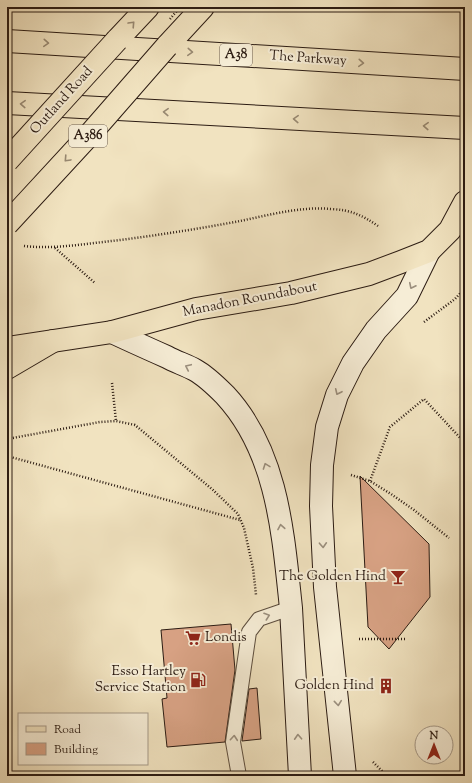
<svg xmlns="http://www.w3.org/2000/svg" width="472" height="783" viewBox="0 0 472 783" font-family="'Sorts Mill Goudy',serif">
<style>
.building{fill:#d7a183;stroke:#2c1c13}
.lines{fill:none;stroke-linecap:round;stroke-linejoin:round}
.service-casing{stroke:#5d4e3e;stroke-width:16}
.secondary-casing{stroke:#2c1c13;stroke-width:24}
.primary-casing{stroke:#2c1c13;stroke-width:24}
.trunk-casing{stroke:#2c1c13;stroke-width:24}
.path{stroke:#2c1c13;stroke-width:2.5;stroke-dasharray:1 2;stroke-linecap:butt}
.service{stroke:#f6edd6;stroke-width:14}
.secondary{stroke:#f6edd6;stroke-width:22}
.primary{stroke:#f1e3c0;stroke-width:22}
.trunk{stroke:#f1e3c0;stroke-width:22}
.primary-bridge-casing{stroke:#2c1c13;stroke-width:24;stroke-linecap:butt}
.path-bridge{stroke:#2c1c13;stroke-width:2.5;stroke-dasharray:1 2;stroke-linecap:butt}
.primary-bridge{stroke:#f1e3c0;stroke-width:22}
.oneway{stroke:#988972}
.oneway2{stroke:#9b8f7e}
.labels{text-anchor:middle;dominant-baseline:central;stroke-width:4;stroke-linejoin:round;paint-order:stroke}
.shield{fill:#f6edd6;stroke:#695b4e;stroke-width:1}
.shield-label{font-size:13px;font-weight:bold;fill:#2c1c13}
.street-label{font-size:14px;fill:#2c1c13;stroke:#f6edd6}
.poi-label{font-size:14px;fill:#2c1c13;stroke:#f6edd6;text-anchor:end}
</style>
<rect width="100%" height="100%" fill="#f1e3c0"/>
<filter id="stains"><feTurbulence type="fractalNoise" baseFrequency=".005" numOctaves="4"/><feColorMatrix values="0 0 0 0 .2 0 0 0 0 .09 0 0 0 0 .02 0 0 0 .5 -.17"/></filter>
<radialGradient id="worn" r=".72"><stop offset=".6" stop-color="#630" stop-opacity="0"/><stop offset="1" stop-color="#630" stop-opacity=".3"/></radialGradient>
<g class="building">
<polygon points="360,476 429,544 430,597 389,649 368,627"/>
<polygon points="231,624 235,670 225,742 167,747 162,699 167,698 161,630"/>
<polygon points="257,688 261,739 242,741 249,689"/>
</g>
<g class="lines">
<defs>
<polyline id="service" points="239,776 233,742 249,632 259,619 291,608"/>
<g id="secondary">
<path d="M 112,332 C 131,341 149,349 167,357 C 176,362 186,365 195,370 C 206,376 216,386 225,395 C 278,452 283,534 291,608 L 300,776"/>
<polyline points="345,776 325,587 321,506 322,465 327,427 337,395 353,363 376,330 407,296 429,251"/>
</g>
<g id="primary">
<polyline points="117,40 148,7"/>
<polyline points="167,46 203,7"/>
<polyline points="7,368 53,341"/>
</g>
<g id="trunk">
<polyline points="7,41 465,69"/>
<polyline points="7,103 465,128"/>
<polyline points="7,348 112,332 196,309 291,293 369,274 401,262 429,251 450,230 465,202"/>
</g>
</defs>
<use href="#service" class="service-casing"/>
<use href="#secondary" class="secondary-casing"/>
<use href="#primary" class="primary-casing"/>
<use href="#trunk" class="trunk-casing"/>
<g class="path">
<path d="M 24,246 C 51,249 77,245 103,242 C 147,237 191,230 235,222 C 266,216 299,206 331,209 C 351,210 362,215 378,226"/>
<polyline points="55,248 95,283"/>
<polyline points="424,322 455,299 465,288"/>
<polyline points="112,383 116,421"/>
<polyline points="7,439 100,422 116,421 135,425 213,490 238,514 244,528 253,568 256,595"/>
<polyline points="7,456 240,520"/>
<polyline points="351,475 370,481 391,494 414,510 449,538"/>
<polyline points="370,481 390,427 424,399 465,443"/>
<polyline points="359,639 405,639"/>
<polyline points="373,762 387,776"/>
</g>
<use href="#service" class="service"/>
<use href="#secondary" class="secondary"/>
<use href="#primary" class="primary"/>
<use href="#trunk" class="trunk"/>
<defs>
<g id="primary-bridge">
<polyline points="7,161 117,40"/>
<polyline points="7,224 91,133 167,46"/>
</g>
</defs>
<use href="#primary-bridge" class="primary-bridge-casing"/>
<polyline class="path-bridge" points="170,19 180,7"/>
<use href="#primary-bridge" class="primary-bridge"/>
</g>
<defs><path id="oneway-chevron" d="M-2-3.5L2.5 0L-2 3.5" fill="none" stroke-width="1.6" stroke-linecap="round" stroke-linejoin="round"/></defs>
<g class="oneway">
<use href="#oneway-chevron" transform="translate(132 24) rotate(-47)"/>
<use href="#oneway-chevron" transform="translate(46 43) rotate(4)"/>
<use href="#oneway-chevron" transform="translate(190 52) rotate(4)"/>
<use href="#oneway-chevron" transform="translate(361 63) rotate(4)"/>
<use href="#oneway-chevron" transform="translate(23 104) rotate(-177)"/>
<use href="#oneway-chevron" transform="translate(166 112) rotate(-177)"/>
<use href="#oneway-chevron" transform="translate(296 119) rotate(-177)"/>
<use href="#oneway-chevron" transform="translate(426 126) rotate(-177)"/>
<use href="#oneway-chevron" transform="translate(67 159) rotate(133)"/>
</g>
<g class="oneway2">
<use href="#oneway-chevron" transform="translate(412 286) rotate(116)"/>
<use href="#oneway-chevron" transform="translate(188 367) rotate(-155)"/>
<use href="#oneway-chevron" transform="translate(338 392) rotate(115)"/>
<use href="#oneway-chevron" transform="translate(266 466) rotate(-110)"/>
<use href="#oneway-chevron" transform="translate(281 527) rotate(-100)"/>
<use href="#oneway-chevron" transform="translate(323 545) rotate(87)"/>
<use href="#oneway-chevron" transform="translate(267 616) rotate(-19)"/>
<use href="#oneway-chevron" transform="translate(338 703) rotate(84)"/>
<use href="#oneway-chevron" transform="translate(298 737) rotate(-93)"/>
<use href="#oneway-chevron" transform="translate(234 738) rotate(-85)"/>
</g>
<defs>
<symbol id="bar-bare" viewBox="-9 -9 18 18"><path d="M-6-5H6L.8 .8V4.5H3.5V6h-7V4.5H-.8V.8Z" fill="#8f2418" stroke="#f6edd6" stroke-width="2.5" paint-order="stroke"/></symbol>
<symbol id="supermarket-bare" viewBox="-9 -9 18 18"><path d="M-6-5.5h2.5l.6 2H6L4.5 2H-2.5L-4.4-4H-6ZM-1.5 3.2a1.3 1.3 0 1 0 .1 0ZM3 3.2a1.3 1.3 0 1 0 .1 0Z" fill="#8f2418" stroke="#f6edd6" stroke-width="2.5" paint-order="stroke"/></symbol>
<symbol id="fuel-bare" viewBox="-9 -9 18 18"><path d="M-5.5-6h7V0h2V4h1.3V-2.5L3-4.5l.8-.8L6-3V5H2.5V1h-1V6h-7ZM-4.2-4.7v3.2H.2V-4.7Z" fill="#8f2418" stroke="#f6edd6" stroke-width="2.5" paint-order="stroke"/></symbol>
<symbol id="building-bare" viewBox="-9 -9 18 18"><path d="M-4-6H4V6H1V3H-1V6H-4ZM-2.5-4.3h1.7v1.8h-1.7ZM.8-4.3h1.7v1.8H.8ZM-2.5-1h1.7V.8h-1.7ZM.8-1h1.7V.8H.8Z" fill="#8f2418" stroke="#f6edd6" stroke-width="2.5" paint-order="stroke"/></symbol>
</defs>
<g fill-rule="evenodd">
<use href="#bar-bare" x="387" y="566" width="22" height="22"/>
<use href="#supermarket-bare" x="182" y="627" width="22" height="22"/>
<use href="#fuel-bare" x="187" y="669" width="22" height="22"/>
<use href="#building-bare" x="375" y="675" width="22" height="22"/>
</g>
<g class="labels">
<g class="shield">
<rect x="220" y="44" width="32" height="22" rx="3"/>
<rect x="69" y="125" width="38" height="22" rx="3"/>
</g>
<g class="shield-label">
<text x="236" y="55">A38</text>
<text x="88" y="136">A386</text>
</g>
<g class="street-label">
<text transform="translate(308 59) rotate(4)">The Parkway</text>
<text transform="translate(62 101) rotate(-48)">Outland Road</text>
<text transform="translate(250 300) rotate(-11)">Manadon Roundabout</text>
</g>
<g class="poi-label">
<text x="386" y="577">The Golden Hind</text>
<text x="205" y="638" text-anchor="start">Londis</text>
<text x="186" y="672">Esso Hartley<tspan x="186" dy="16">Service Station</tspan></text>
<text x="374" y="686">Golden Hind</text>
</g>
</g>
<rect width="472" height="783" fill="none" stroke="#f1e3c0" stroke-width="24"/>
<rect x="8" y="8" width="456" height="767" fill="none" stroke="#2c1c13" stroke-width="2"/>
<rect x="12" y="12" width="448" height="759" fill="none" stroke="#2c1c13"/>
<rect x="18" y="713" width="130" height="52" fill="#f6edd6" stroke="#a59988"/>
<rect x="26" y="726" width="20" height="6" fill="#f1e3c0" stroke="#a59988"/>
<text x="54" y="733" font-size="12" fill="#2c1c13">Road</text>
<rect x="26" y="743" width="20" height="12" fill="#d7a183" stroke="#a59988"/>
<text x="54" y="753" font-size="12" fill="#2c1c13">Building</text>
<g transform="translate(434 745)"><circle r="19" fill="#f6edd6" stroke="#a59988"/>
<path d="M0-3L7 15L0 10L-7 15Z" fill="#8f2418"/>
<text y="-6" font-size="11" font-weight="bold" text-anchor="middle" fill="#2c1c13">N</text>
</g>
<rect width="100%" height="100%" filter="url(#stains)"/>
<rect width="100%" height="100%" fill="url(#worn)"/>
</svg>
